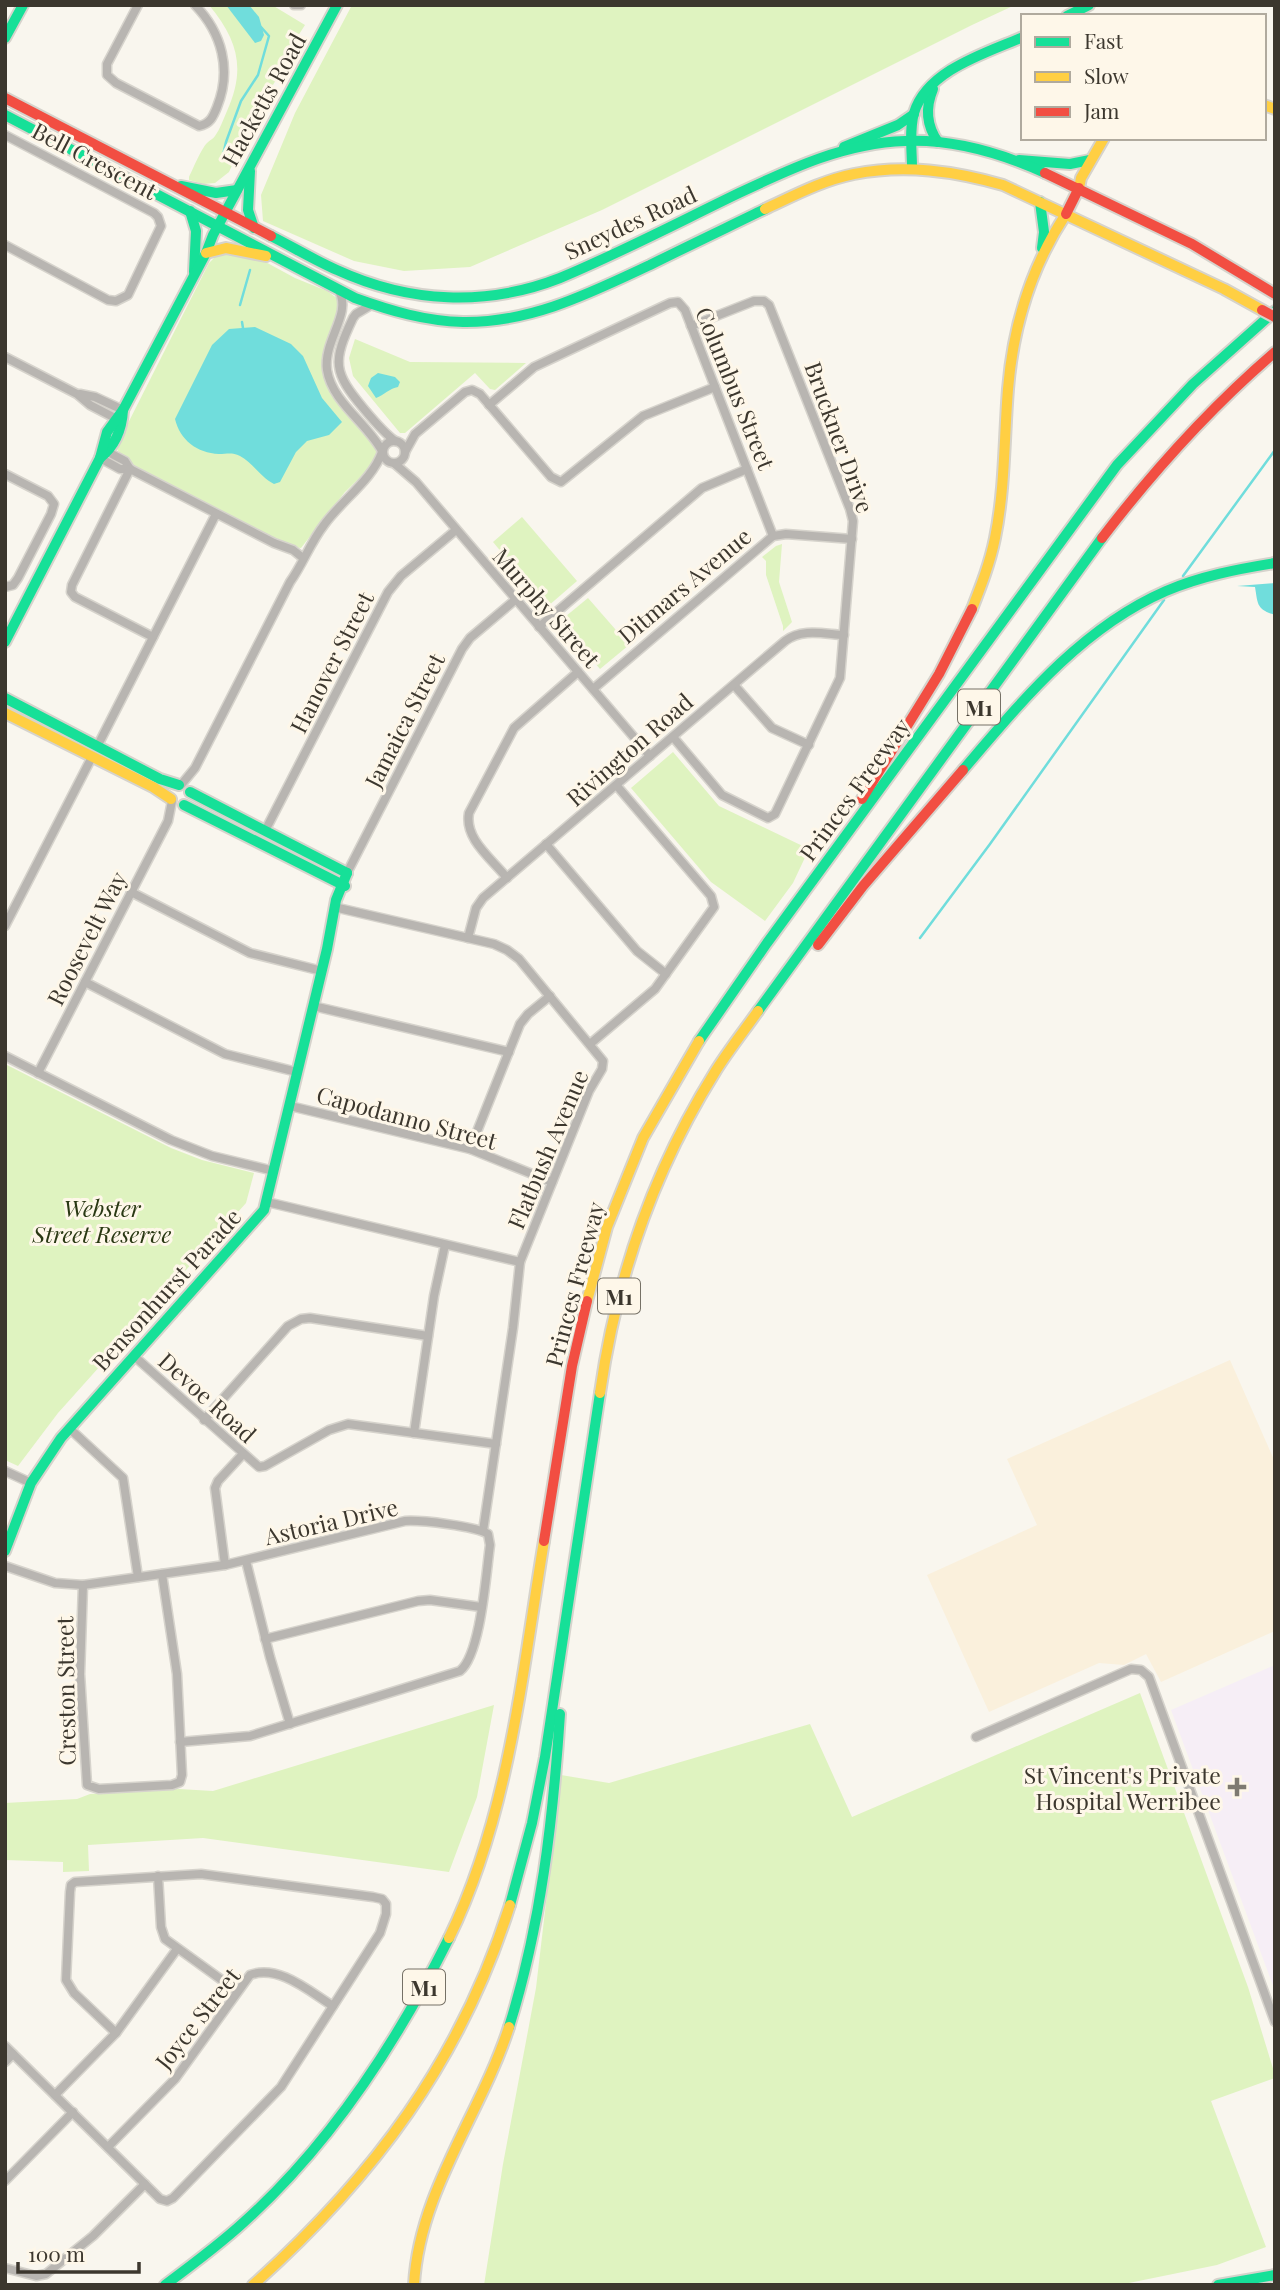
<svg xmlns="http://www.w3.org/2000/svg" width="1280" height="2290" viewBox="0 0 1280 2290" font-family="'Playfair Display',serif">
<style>
.built{fill:#faf0dc}
.medical{fill:#f6eef6}
.green{fill:#dff3c0}
.water{fill:#70dddc}
.lines{fill:none;stroke-linecap:round;stroke-linejoin:round}
.stream{stroke:#70dddc;stroke-width:2.5}
.street-casing{stroke:#d6d3cc;stroke-width:11}
.fast-casing{stroke:#d6d3cc;stroke-width:14}
.slow-casing{stroke:#d6d3cc;stroke-width:14}
.jam-casing{stroke:#d6d3cc;stroke-width:14}
.street{stroke:#b8b5b1;stroke-width:8}
.fast{stroke:#16e098;stroke-width:10}
.slow{stroke:#ffcf43;stroke-width:10}
.jam{stroke:#f24e42;stroke-width:10}
.jam-bridge-casing{stroke:#d6d3cc;stroke-width:14;stroke-linecap:butt}
.jam-bridge{stroke:#f24e42;stroke-width:10}
.poi-dot{fill:#7e7a71;stroke:#fef7e9;stroke-width:2.5}
.labels{text-anchor:middle;dominant-baseline:central;stroke-width:6;stroke-linejoin:round;paint-order:stroke}
.shield{fill:#fef7e9;stroke:#767166;stroke-width:2}
.shield-label{font-size:21px;font-weight:bold;fill:#3c372e}
.street-label{font-size:23px;fill:#3c372e;stroke:#fef7e9}
.park-label{font-size:23px;font-style:italic;fill:#293813;stroke:#fef7e9}
.poi-label{font-size:23px;fill:#3c372e;stroke:#fef7e9;text-anchor:end}
</style>
<rect width="100%" height="100%" fill="#f9f6ee"/>
<polygon class="built" points="1230,1360 1275,1462 1275,1631 1161,1682 1146,1654 1124,1665 1099,1663 989,1712 927,1575 1037,1525 1007,1459"/>
<polygon class="medical" points="1275,1665 1275,1991 1171,1710"/>
<g class="green">
<path d="M 209,5 L 272,5 L 305,25 L 289,50 L 280,73 L 256,114 L 229,172 L 215,183 L 204,184 L 189,180 L 189,177 C 193,169 201,149 207,143 C 210,140 213,139 215,136 C 220,129 223,120 227,111 C 246,69 238,40 209,5 Z"/>
<polygon points="352,5 1015,5 972,25 602,210 470,267 404,271 354,261 263,221 261,195 295,113"/>
<polygon points="220,252 260,259 295,278 327,291 341,301 325,373 375,443 379,454 375,463 345,492 301,548 292,547 143,471 121,456 117,449 120,439 209,263"/>
<polygon points="355,339 410,362 526,363 495,390 490,389 475,373 405,433 400,433 353,376 349,358"/>
<polygon points="522,517 577,581 547,607 493,542"/>
<polygon points="782,544 779,582 792,622 783,631 783,626 766,575 766,561 762,557 776,546"/>
<polygon points="588,598 629,645 600,669 560,621"/>
<polygon points="673,752 719,806 809,849 793,883 765,921 711,882 631,788"/>
<polygon points="5,1064 171,1148 202,1160 254,1173 246,1203 58,1413 18,1466 5,1460"/>
<polygon points="1140,1693 1248,1987 1275,2075 1275,2078 1211,2101 1266,2247 1217,2265 1119,2285 484,2285 503,2164 536,1988 561,1775 609,1783 810,1724 852,1817"/>
<polygon points="494,1705 477,1797 449,1872 203,1838 88,1845 89,1871 63,1872 63,1862 5,1860 5,1803 77,1799 90,1794 179,1789 213,1791"/>
</g>
<g class="water">
<polygon points="226,5 249,5 259,17 264,35 261,41 255,43"/>
<path d="M 255,327 L 291,344 L 303,356 L 322,398 L 342,422 L 329,435 L 307,441 L 296,452 L 280,482 L 274,484 C 260,477 253,463 240,456 C 232,452 227,454 219,454 C 197,453 180,440 175,419 L 212,345 L 229,329 Z"/>
<path d="M 378,373 L 395,377 L 400,382 L 398,387 C 390,388 384,395 376,398 L 368,386 L 371,378 Z"/>
<path d="M 1275,583 L 1275,615 C 1256,609 1258,604 1255,587 L 1237,586 Z"/>
</g>
<g class="lines">
<g class="stream">
<polyline points="223,155 226,142 241,101 258,75 269,36 261,27"/>
<polyline points="240,305 250,270"/>
<polyline points="242,322 243,328"/>
<polyline points="1183,576 1275,450"/>
<polyline points="920,938 990,844 1164,600"/>
</g>
<defs>
<g id="street">
<path d="M 138,5 L 107,64 L 107,75 L 116,83 L 199,126 C 210,124 213,117 217,107 C 232,70 222,33 195,5"/>
<polyline points="294,5 301,5"/>
<polyline points="5,135 154,213 158,217 161,226 128,295 116,301 108,300 5,245"/>
<path d="M 339,291 C 352,314 323,341 327,370 C 332,402 367,423 382,451"/>
<path d="M 371,305 L 356,314 L 353,318 C 332,362 333,372 364,409 C 374,421 383,432 395,441"/>
<polyline points="5,357 77,394 90,405 115,418"/>
<polyline points="80,394 95,397 123,410"/>
<polyline points="489,405 534,367 670,303 678,302 685,310 773,536"/>
<circle cx="394" cy="452" r="11"/>
<polyline points="108,452 125,461 130,469 274,543 293,550 303,558"/>
<polyline points="405,452 415,434 465,392 472,390 480,394 551,477 561,482 643,416 715,387"/>
<polyline points="100,458 120,469 130,469"/>
<polyline points="395,464 416,482 650,756"/>
<polyline points="130,469 72,585 71,592 75,597 153,637"/>
<polyline points="5,474 48,496 54,504 51,514 18,578 13,585 5,587"/>
<polyline points="539,627 702,488 747,469"/>
<polyline points="734,685 772,728 809,745"/>
<polyline points="593,689 773,536 786,534 852,539"/>
<polyline points="673,737 722,795 768,818 775,814 840,678 853,521 850,509 769,305 764,301 754,301 691,326"/>
<polyline points="98,745 216,514"/>
<path d="M 181,785 L 195,768 L 290,582 C 303,564 310,543 324,525 C 341,501 373,479 382,452"/>
<polyline points="265,831 388,592 401,576 456,530"/>
<polyline points="546,844 637,951 666,974"/>
<polyline points="347,873 462,649 470,638 515,600"/>
<path d="M 507,878 C 492,859 464,839 469,813 L 514,728 L 578,672"/>
<polyline points="131,892 250,953 322,971"/>
<polyline points="334,907 494,944 507,950 519,959 603,1061 602,1069 589,1091 520,1262 513,1328 483,1531"/>
<polyline points="5,926 92,757"/>
<path d="M 468,938 L 476,908 L 483,898 L 785,641 C 802,628 824,634 844,635"/>
<polyline points="85,982 225,1054 297,1072"/>
<polyline points="313,1006 509,1052"/>
<polyline points="590,1044 655,989 714,907 711,896 617,786"/>
<polyline points="5,1056 171,1140 212,1156 274,1171"/>
<polyline points="38,1073 168,821 172,801"/>
<polyline points="290,1106 470,1149 552,1182"/>
<polyline points="470,1149 520,1024 528,1014 550,996"/>
<polyline points="267,1202 520,1262"/>
<polyline points="134,1356 259,1467 265,1466 329,1430 348,1424 496,1444"/>
<polyline points="204,1420 288,1326 301,1319 310,1318 428,1336"/>
<polyline points="69,1428 123,1478 138,1577"/>
<polyline points="414,1433 434,1296 445,1245"/>
<polyline points="5,1471 31,1483"/>
<polyline points="246,1561 270,1657 290,1724"/>
<polyline points="225,1565 215,1488 218,1481 243,1454"/>
<path d="M 5,1566 L 55,1583 L 83,1585 L 225,1565 L 405,1521 C 421,1520 475,1526 488,1534 L 490,1545 C 486,1573 481,1654 460,1671 L 250,1736 L 180,1742"/>
<polyline points="83,1585 80,1674 87,1785 99,1789 172,1785 180,1782 182,1775 177,1674 162,1574"/>
<polyline points="265,1639 418,1601 430,1600 481,1607"/>
<polyline points="976,1737 1131,1669 1141,1670 1149,1677 1275,2022"/>
<polyline points="158,1876 161,1927 165,1939 237,1991"/>
<polyline points="5,2046 160,2199 167,2201 173,2198 281,2087 380,1933 386,1914 386,1904 382,1899 373,1897 201,1874 75,1882 71,1885 70,1892 66,1980 74,1993 116,2033"/>
<polyline points="5,2062 13,2054"/>
<polyline points="55,2095 116,2033 177,1949"/>
<path d="M 108,2147 L 175,2079 L 250,1975 C 279,1964 310,1992 333,2006"/>
<polyline points="5,2181 73,2112"/>
<polyline points="5,2268 36,2276 46,2274 93,2236 145,2184"/>
</g>
<g id="fast">
<polyline points="1067,16 1089,5"/>
<polyline points="5,38 23,5"/>
<path d="M 933,89 C 925,108 926,125 938,142"/>
<path d="M 5,115 L 355,298 C 391,311 425,321 463,322 C 531,323 590,293 650,265 C 688,246 726,228 765,209"/>
<polyline points="844,147 898,125 914,114"/>
<polyline points="1019,160 1070,164 1090,160"/>
<path d="M 912,168 C 912,151 909,130 914,113 C 927,70 986,53 1023,37"/>
<polyline points="250,171 248,210 254,228"/>
<polyline points="181,186 216,193 237,190"/>
<polyline points="1040,202 1044,232 1042,248"/>
<polyline points="190,211 196,231 194,272"/>
<path d="M 271,236 C 293,247 314,260 337,270 C 409,303 486,307 560,278 C 620,253 679,222 739,193 C 792,168 845,143 905,141 C 953,139 1001,153 1045,173"/>
<path d="M 100,458 C 115,446 122,429 123,410"/>
<polyline points="5,642 100,458 107,432 123,410 206,253 213,235 337,5"/>
<polyline points="5,698 160,779 179,785"/>
<path d="M 963,770 C 1022,701 1081,628 1166,591 C 1201,576 1238,569 1275,563"/>
<polyline points="190,792 347,873"/>
<polyline points="184,805 345,886"/>
<polyline points="758,1011 1102,538"/>
<polyline points="699,1041 767,943 1117,465 1193,384 1275,311"/>
<polyline points="5,1551 31,1483 61,1438 264,1210 327,949 336,900 347,873"/>
<polyline points="510,1905 532,1823 545,1757 600,1393"/>
<path d="M 509,2027 C 541,1925 553,1820 560,1714"/>
<path d="M 165,2285 C 192,2265 219,2245 244,2222 C 332,2143 397,2042 449,1938"/>
<polyline points="1218,2285 1275,2275"/>
</g>
<g id="slow">
<polyline points="1264,105 1275,109"/>
<polyline points="1079,188 1081,178 1104,138"/>
<path d="M 765,209 C 793,196 823,180 854,174 C 905,164 954,171 1003,185 L 1224,289 L 1262,310"/>
<polyline points="206,253 226,248 266,256"/>
<path d="M 972,609 C 981,586 990,563 995,538 C 1005,489 1004,439 1008,389 C 1013,327 1031,267 1066,214"/>
<polyline points="5,713 153,787 171,799"/>
<polyline points="587,1301 607,1227 643,1138 699,1041"/>
<path d="M 600,1393 C 616,1279 654,1170 715,1072 C 728,1051 744,1031 758,1011"/>
<path d="M 449,1938 C 509,1815 522,1674 544,1541"/>
<path d="M 253,2285 C 373,2178 461,2060 510,1905"/>
<path d="M 414,2285 C 419,2191 481,2114 509,2027"/>
</g>
<g id="jam">
<polyline points="5,98 271,236"/>
<polyline points="1045,173 1192,244 1275,294"/>
<polyline points="1066,214 1079,188"/>
<path d="M 1102,538 C 1154,470 1210,408 1275,352"/>
<polyline points="862,799 939,674 972,609"/>
<polyline points="818,945 863,886 963,770"/>
<polyline points="544,1541 572,1366 587,1301"/>
</g>
</defs>
<use href="#street" class="street-casing"/>
<use href="#fast" class="fast-casing"/>
<use href="#slow" class="slow-casing"/>
<use href="#jam" class="jam-casing"/>
<use href="#street" class="street"/>
<use href="#fast" class="fast"/>
<use href="#slow" class="slow"/>
<use href="#jam" class="jam"/>
<defs>
<polyline id="jam-bridge" points="1262,310 1275,317"/>
</defs>
<use href="#jam-bridge" class="jam-bridge-casing"/>
<use href="#jam-bridge" class="jam-bridge"/>
</g>
<path class="poi-dot" d="M1233.5 1776.5h7v7h7v7h-7v7h-7v-7h-7v-7h7z"/>
<g class="labels">
<g class="shield">
<rect x="958" y="689.5" width="42" height="35" rx="5"/>
<rect x="598" y="1278.5" width="42" height="35" rx="5"/>
<rect x="403" y="1969.5" width="42" height="35" rx="5"/>
</g>
<g class="shield-label">
<text x="979" y="707">M1</text>
<text x="619" y="1296">M1</text>
<text x="424" y="1987">M1</text>
</g>
<g class="street-label">
<text transform="translate(263 99) rotate(-61)">Hacketts Road</text>
<text transform="translate(95 160) rotate(28)">Bell Crescent</text>
<text transform="translate(630 222) rotate(-25)">Sneydes Road</text>
<text transform="translate(736 388) rotate(68)">Columbus Street</text>
<text transform="translate(840 437) rotate(70)">Bruckner Drive</text>
<text transform="translate(684 585) rotate(-40)">Ditmars Avenue</text>
<text transform="translate(547 607) rotate(49)">Murphy Street</text>
<text transform="translate(331 662) rotate(-63)">Hanover Street</text>
<text transform="translate(404 720) rotate(-63)">Jamaica Street</text>
<text transform="translate(629 749) rotate(-41)">Rivington Road</text>
<text transform="translate(854 789) rotate(-54)">Princes Freeway</text>
<text transform="translate(86 938) rotate(-63)">Roosevelt Way</text>
<text transform="translate(407 1117) rotate(15)">Capodanno Street</text>
<text transform="translate(547 1149) rotate(-67)">Flatbush Avenue</text>
<text transform="translate(574 1284) rotate(-75)">Princes Freeway</text>
<text transform="translate(166 1289) rotate(-48)">Bensonhurst Parade</text>
<text transform="translate(208 1397) rotate(42)">Devoe Road</text>
<text transform="translate(331 1521) rotate(-13)">Astoria Drive</text>
<text transform="translate(65 1691) rotate(-91)">Creston Street</text>
<text transform="translate(197 2018) rotate(-52)">Joyce Street</text>
</g>
<g class="park-label">
<text x="102" y="1207">Webster<tspan x="102" dy="26">Street Reserve</tspan></text>
</g>
<g class="poi-label">
<text x="1221" y="1774">St Vincent's Private<tspan x="1221" dy="26">Hospital Werribee</tspan></text>
</g>
</g>
<rect width="1280" height="2290" fill="none" stroke="#3c372e" stroke-width="14"/>
<rect x="1021" y="14" width="245" height="126" fill="#fef7e9" stroke="#b0aa9e" stroke-width="2"/>
<rect x="1035" y="37" width="35" height="10" fill="#16e098" stroke="#b0aa9e" stroke-width="2"/>
<text x="1084" y="49" font-size="21" fill="#3c372e">Fast</text>
<rect x="1035" y="72" width="35" height="10" fill="#ffcf43" stroke="#b0aa9e" stroke-width="2"/>
<text x="1084" y="84" font-size="21" fill="#3c372e">Slow</text>
<rect x="1035" y="107" width="35" height="10" fill="#f24e42" stroke="#b0aa9e" stroke-width="2"/>
<text x="1084" y="119" font-size="21" fill="#3c372e">Jam</text>
<path d="M18 2262v10h121v-10" fill="none" stroke="#3c372e" stroke-width="3.5"/>
<text x="28" y="2262" font-size="21" fill="#3c372e" stroke="#fef7e9" stroke-width="5" paint-order="stroke">100 m</text>
</svg>
